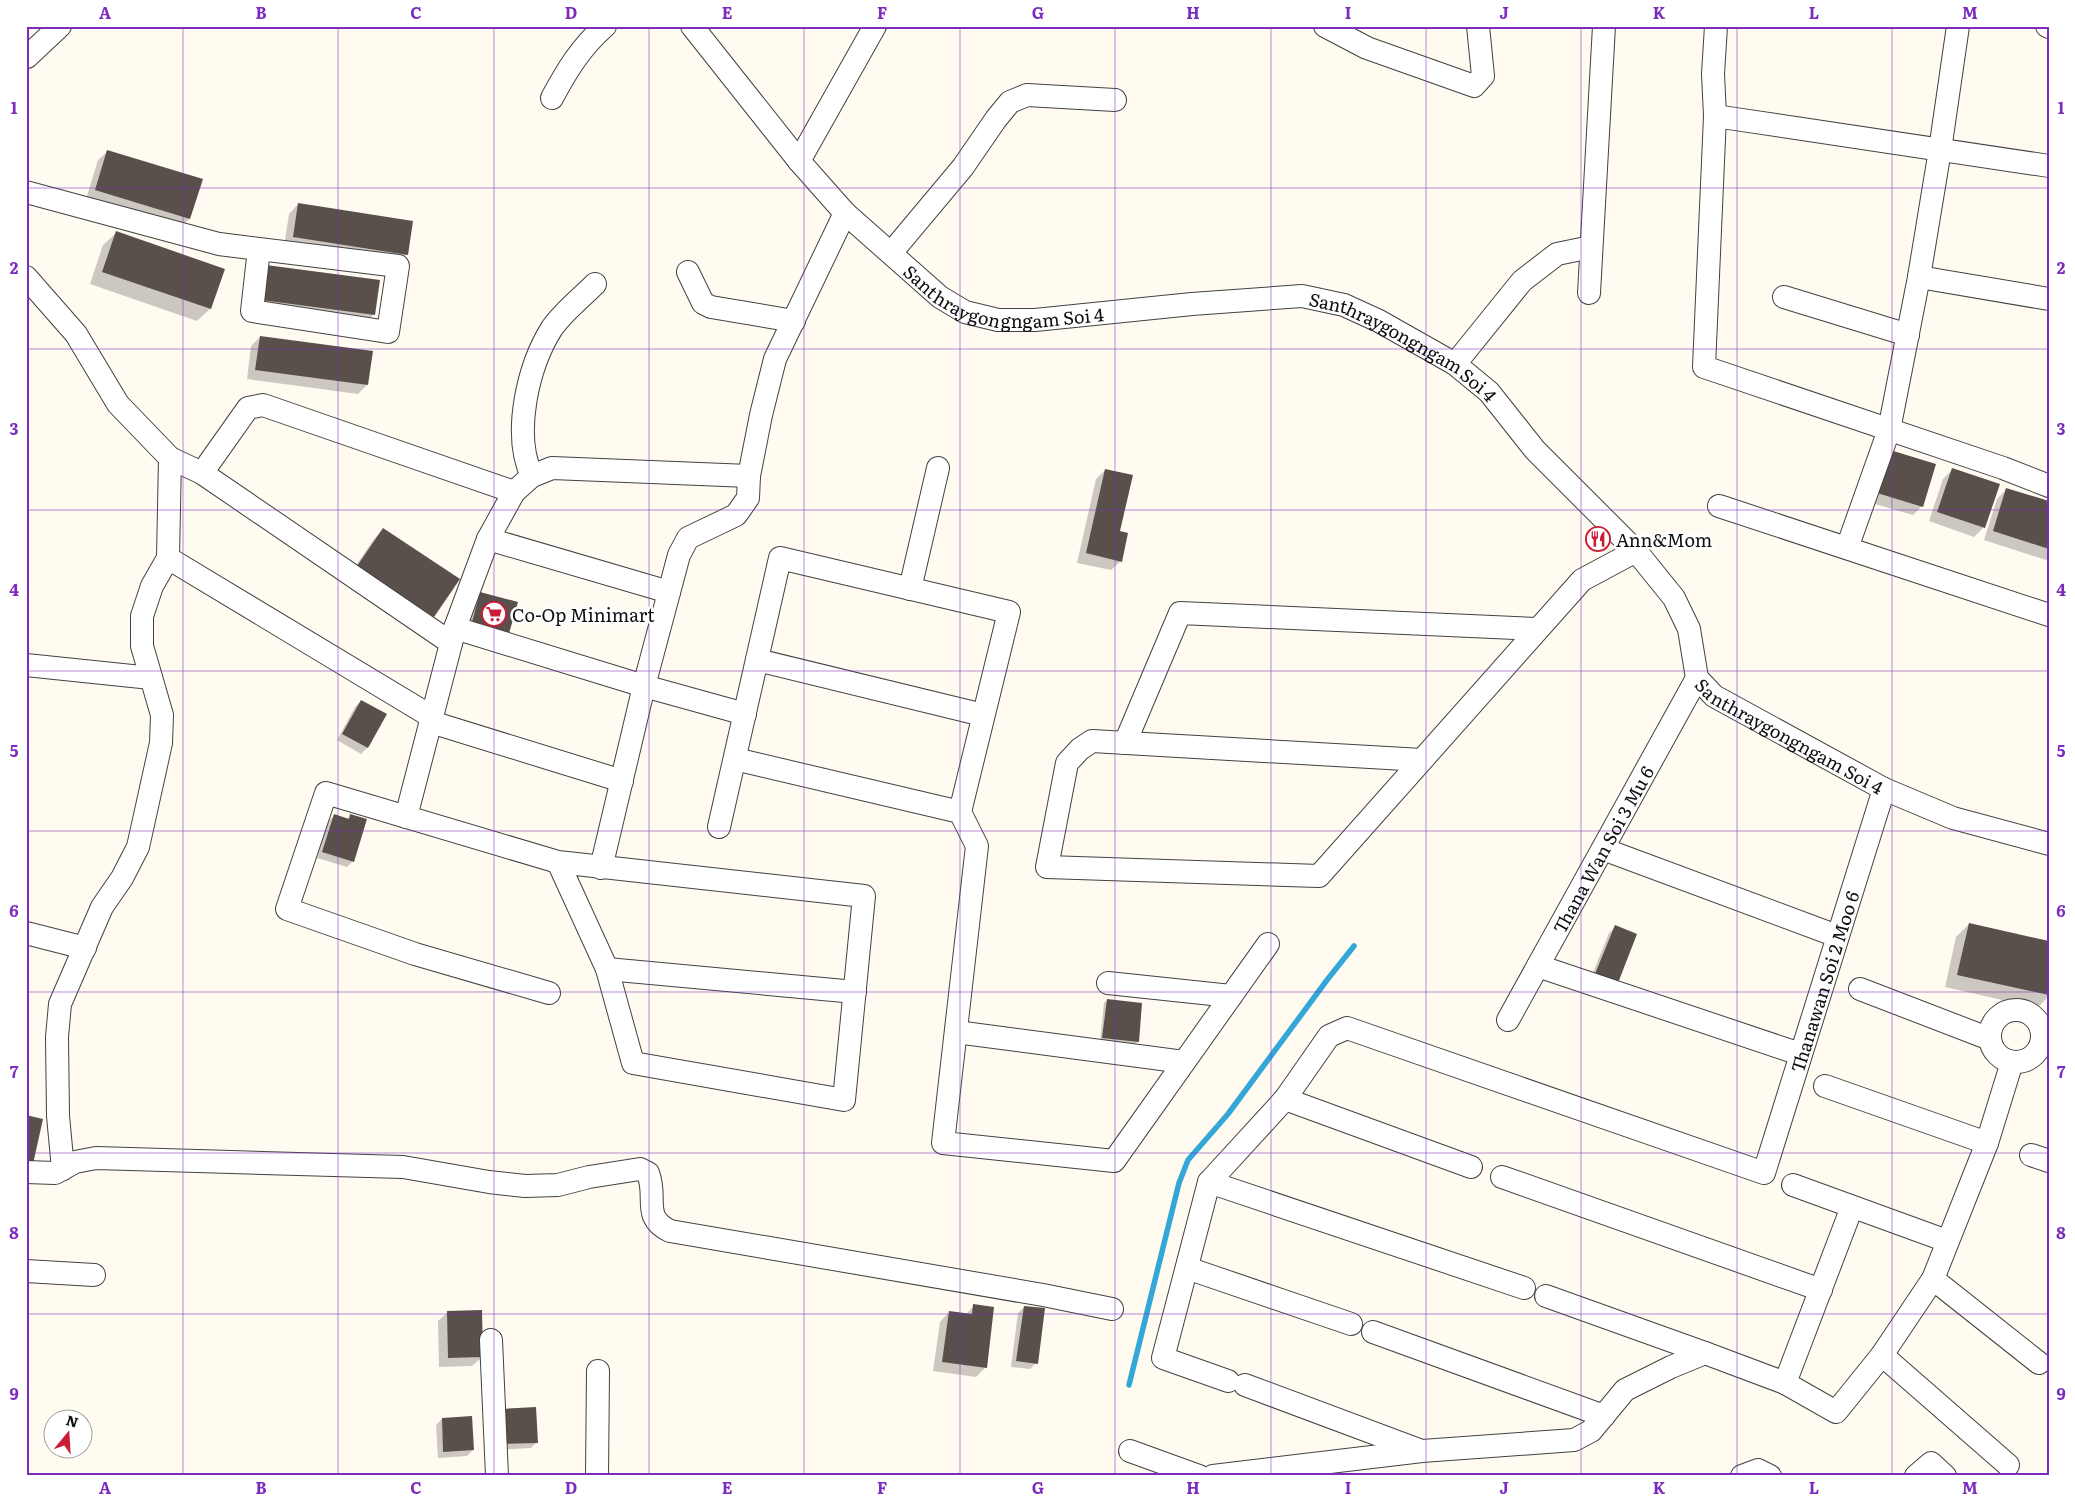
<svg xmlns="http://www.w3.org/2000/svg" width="2075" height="1502" viewBox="0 0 2075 1502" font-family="Literata,serif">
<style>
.shadow{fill:#0003}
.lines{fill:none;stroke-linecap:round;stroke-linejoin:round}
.stream{stroke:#33a7d7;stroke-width:5.5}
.building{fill:#594f4b}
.minor-casing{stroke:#424242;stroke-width:24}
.minor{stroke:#fff;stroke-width:22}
.grid{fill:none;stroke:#7b2cbf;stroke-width:1;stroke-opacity:0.55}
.labels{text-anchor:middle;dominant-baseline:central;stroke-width:5;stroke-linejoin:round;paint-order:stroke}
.street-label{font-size:18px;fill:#0f0f0f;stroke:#fff}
.poi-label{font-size:18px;fill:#0f0f0f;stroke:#fff;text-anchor:start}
.neatline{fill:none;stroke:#7b2cbf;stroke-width:2}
.grid-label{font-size:16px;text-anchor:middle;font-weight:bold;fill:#7b2cbf}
</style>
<rect width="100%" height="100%" fill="#fffbf1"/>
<g class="shadow">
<polygon points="108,151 189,219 180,228 86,199 98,160"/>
<polygon points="298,204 407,254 398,263 284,246 289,214"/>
<polygon points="116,233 224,270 210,309 197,321 90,284 103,245"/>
<polygon points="257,276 374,314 365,324 253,309"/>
<polygon points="260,337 367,385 358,394 247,379 251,346"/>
<polygon points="1881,461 1922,506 1913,515 1868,502"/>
<polygon points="1953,469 1998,485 1983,528 1974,537 1929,521 1943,479"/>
<polygon points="1105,470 1119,532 1121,561 1111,570 1077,563 1096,479"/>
<polygon points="2007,489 2049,503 2049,561 1984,540 1997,499"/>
<polygon points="383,530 433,616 424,626 349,576 374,539"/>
<polygon points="481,593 516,603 466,632 475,599"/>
<polygon points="361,701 385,715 367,748 361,754 337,740 355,707"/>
<polygon points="335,815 347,819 351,816 353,861 347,867 317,858 328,821"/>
<polygon points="1969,924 2049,942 2049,996 2037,1008 1945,987 1956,937"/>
<polygon points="1615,927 1636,935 1590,980 1609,933"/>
<polygon points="1107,1000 1138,1042 1135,1044 1100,1041 1104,1003"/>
<polygon points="974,1306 986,1367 976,1377 933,1371 940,1322 949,1312 966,1314"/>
<polygon points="1024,1307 1036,1363 1030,1369 1011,1367 1018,1313"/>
<polygon points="448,1312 482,1357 472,1366 439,1367 438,1321"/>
<polygon points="502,1410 537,1442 531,1448 497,1450"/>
<polygon points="442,1419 473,1450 467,1456 438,1458 436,1425"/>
</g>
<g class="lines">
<polyline class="stream" points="1129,1385 1179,1183 1188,1160 1228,1114 1327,980 1354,946"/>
</g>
<g class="building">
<polygon points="107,150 203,179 190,219 95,190"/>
<polygon points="298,203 413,221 408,255 293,237"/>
<polygon points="116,231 225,269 211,309 102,272"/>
<polygon points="266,265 380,280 375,315 261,300"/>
<polygon points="260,336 373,351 368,385 255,370"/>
<polygon points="1890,450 1936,464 1923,507 1877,493"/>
<polygon points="1952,468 2000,484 1985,528 1937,512"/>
<polygon points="1105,469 1133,475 1120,531 1128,533 1122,562 1086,553"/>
<polygon points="2006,488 2049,501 2049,549 1993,531"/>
<polygon points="383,528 460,579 434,617 357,566"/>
<polygon points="480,592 518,602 508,637 471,626"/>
<polygon points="361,700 387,714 368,748 342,734"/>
<polygon points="334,814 349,819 350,814 367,819 354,862 322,852"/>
<polygon points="1969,923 2049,941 2049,995 1957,975"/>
<polygon points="1615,925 1637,934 1618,983 1595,974"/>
<polygon points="1107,999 1142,1003 1139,1042 1102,1038"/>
<polygon points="26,1115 43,1119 33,1164 26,1162"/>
<polygon points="973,1304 994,1307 987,1368 942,1362 949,1311 972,1314"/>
<polygon points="1024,1306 1045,1308 1038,1364 1016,1361"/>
<polygon points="482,1310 483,1357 448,1358 447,1311"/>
<polygon points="536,1407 538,1443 503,1444 501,1409"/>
<polygon points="472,1416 474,1450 443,1452 442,1418"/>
</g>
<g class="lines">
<defs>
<g id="minor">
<path id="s1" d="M 692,26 L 799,161 L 845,213 L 940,297 L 965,312 L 998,320 L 1035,320 L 1192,304 L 1302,296 L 1344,305 L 1379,321 L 1455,364 L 1489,392 L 1535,450 L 1636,551 L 1674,598 L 1689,629 L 1697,678 L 1714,696 L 1884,789 L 1953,818 L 2049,844"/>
<polyline points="1325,26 1367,48 1474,86 1483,76 1478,26"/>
<polyline points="1716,26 1713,74 1715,116 1704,367 2003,468 2049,486"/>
<polyline points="2047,26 2049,27"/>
<polyline points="27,57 60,26"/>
<path d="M 552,98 C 567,70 581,47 605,26"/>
<polyline points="1715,116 2049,166"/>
<polyline points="799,161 875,26"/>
<polyline points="26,192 219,244 398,266 388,332 252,311 259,249"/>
<polyline points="891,253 963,167 996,119 1010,102 1027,95 1115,100"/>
<polyline points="688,272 703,303 711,307 794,321"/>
<polyline points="26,277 76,334 118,404 170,458 202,473 451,643"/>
<polyline points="1919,277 2049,299"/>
<polyline points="1589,293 1604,26"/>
<polyline points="1784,297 1908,335"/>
<polyline points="1455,364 1522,281 1557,254 1591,247"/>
<polyline points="170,458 168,558 432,717"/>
<polyline points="202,473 248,408 263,405 514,492"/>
<path d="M 532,476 C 512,434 528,366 552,328 C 563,312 581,298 595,284"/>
<polyline points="1719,506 2049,615"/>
<polyline points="488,539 669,592"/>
<polyline points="1847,548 1889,430 1919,277 1940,150 1958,26"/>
<polyline points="910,589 938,468"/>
<polyline points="455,628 644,686 745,714"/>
<polyline points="757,660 983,715"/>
<polyline points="26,665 151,678"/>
<polyline points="431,722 622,781"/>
<polyline points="1125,743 1180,613 1537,629"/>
<polyline points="735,759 960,812 977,846 943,1143 1114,1161 1268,944"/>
<polyline points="1422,760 1092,741 1080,749 1067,763 1047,867 1319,876 1582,580 1636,551"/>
<polyline points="406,817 455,628 488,539 514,492 532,476 552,468 749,476"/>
<polyline points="719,827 780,558 1009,612 960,812"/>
<polyline points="1603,849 1837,936"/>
<polyline points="601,868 644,686 679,555 688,538 736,515 748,498 749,476 761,415 775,359 845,213"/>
<polyline points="26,933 85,948"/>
<polyline points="1538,966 1800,1054"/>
<polyline points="607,969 855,992"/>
<polyline points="1108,983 1231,996"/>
<polyline points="1860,989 1990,1039"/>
<polyline points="549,993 415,954 287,909 326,793 558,862 864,896 844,1100 633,1063 607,969 558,862"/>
<circle cx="2016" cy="1036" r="26"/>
<path id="s2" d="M 1508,1020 L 1697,678"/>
<polyline points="956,1032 1184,1062"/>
<polyline points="1825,1086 1987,1143"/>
<polyline points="1285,1099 1471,1167"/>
<polyline points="2031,1155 2049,1161"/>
<polyline points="63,1169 58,1116 57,1037 60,1004 102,907 122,878 138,847 161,743 162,715 142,646 142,616 152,586 168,558"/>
<path d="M 26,1172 L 55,1173 L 75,1162 L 96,1158 L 403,1167 L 489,1182 L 525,1186 L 558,1185 L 589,1177 L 640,1169 L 648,1173 C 658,1198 641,1217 670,1231 L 1043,1295 L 1112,1309"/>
<polyline points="1502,1177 1821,1290"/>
<polyline points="1209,1182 1524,1288"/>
<polyline points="1793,1185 1947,1241"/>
<polyline points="1187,1268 1351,1324"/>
<polyline points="26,1271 94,1275"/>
<polyline points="1933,1279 2039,1363"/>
<polyline points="1546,1296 1705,1353"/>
<polyline points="1373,1332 1604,1416"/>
<polyline points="491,1340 497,1476"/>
<polyline points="1882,1355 2008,1465"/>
<path id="s3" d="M 1228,1381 L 1163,1358 L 1209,1182 L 1285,1099 L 1329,1036 L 1347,1028 L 1764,1173 L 1884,789"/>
<polyline points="1785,1383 1852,1207"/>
<polyline points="1245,1385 1419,1450"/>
<polyline points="1130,1451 1199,1476"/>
<polyline points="597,1476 598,1371"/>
<polyline points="1213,1476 1422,1451 1574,1440 1591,1431 1625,1390 1671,1367 1705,1353 1785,1383 1836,1412 1882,1355 1933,1279 1987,1143 2012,1062"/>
<polyline points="1742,1476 1758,1470 1770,1476"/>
<polyline points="1916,1476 1931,1463 1945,1476"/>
</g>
</defs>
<use href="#minor" class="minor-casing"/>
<use href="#minor" class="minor"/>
</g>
<path class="grid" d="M 183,26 L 183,1476M 338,26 L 338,1476M 494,26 L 494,1476M 649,26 L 649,1476M 804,26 L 804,1476M 960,26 L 960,1476M 1115,26 L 1115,1476M 1271,26 L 1271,1476M 1426,26 L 1426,1476M 1581,26 L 1581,1476M 1737,26 L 1737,1476M 1892,26 L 1892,1476M 26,188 L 2049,188M 26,349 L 2049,349M 26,510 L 2049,510M 26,671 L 2049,671M 26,831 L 2049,831M 26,992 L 2049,992M 26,1153 L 2049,1153M 26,1314 L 2049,1314"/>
<defs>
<symbol id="restaurant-ring" viewBox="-11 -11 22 22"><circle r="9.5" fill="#fff" stroke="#cb1c36" stroke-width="1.5"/><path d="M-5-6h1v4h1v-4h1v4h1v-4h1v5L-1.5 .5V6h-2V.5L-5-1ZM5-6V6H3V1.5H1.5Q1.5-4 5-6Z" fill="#cb1c36"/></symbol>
<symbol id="supermarket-ring" viewBox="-11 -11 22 22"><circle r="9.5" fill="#fff" stroke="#cb1c36" stroke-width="1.5"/><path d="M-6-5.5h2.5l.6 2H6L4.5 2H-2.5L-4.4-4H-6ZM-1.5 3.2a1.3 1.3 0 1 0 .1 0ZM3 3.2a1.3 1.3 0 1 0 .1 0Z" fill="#cb1c36"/></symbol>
</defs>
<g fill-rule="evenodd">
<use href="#restaurant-ring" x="1584" y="525" width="28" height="28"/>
<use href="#supermarket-ring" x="480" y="600" width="28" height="28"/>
</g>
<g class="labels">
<g class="street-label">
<text stroke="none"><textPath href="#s1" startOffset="431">Santhraygongngam Soi 4</textPath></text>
<text stroke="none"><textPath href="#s1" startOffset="851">Santhraygongngam Soi 4</textPath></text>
<text stroke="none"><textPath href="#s1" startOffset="1421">Santhraygongngam Soi 4</textPath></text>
<text stroke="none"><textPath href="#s2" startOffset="195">Thana Wan Soi 3 Mu 6</textPath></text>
<text stroke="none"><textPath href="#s3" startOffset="1102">Thanawan Soi 2 Moo 6</textPath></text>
</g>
<g class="poi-label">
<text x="1616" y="539">Ann&amp;Mom</text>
<text x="512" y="614">Co-Op Minimart</text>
</g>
</g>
<rect width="2075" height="1502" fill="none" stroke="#ffffff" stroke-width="55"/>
<g transform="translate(68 1434) rotate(18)"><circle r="24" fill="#ffffff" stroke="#9f9f9f"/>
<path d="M0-4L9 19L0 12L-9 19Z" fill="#cb1c36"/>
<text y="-8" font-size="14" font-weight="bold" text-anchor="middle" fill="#0f0f0f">N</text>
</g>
<rect x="28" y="28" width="2020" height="1446" class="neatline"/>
<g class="grid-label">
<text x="105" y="19">A</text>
<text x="261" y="19">B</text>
<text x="416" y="19">C</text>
<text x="571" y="19">D</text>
<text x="727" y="19">E</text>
<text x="882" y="19">F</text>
<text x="1038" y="19">G</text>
<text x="1193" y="19">H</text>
<text x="1348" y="19">I</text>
<text x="1504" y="19">J</text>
<text x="1659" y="19">K</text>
<text x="1814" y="19">L</text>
<text x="1970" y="19">M</text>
<text x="14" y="114">1</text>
<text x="2061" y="114">1</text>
<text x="14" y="274">2</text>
<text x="2061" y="274">2</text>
<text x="14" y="435">3</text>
<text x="2061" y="435">3</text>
<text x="14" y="596">4</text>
<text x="2061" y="596">4</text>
<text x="14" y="757">5</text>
<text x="2061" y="757">5</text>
<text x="14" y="917">6</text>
<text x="2061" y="917">6</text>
<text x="14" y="1078">7</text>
<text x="2061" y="1078">7</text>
<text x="14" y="1239">8</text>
<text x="2061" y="1239">8</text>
<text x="14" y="1400">9</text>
<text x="2061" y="1400">9</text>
<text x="105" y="1494">A</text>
<text x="261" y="1494">B</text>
<text x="416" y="1494">C</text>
<text x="571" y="1494">D</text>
<text x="727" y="1494">E</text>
<text x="882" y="1494">F</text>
<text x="1038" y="1494">G</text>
<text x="1193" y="1494">H</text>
<text x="1348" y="1494">I</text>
<text x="1504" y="1494">J</text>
<text x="1659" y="1494">K</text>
<text x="1814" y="1494">L</text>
<text x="1970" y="1494">M</text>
</g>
</svg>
